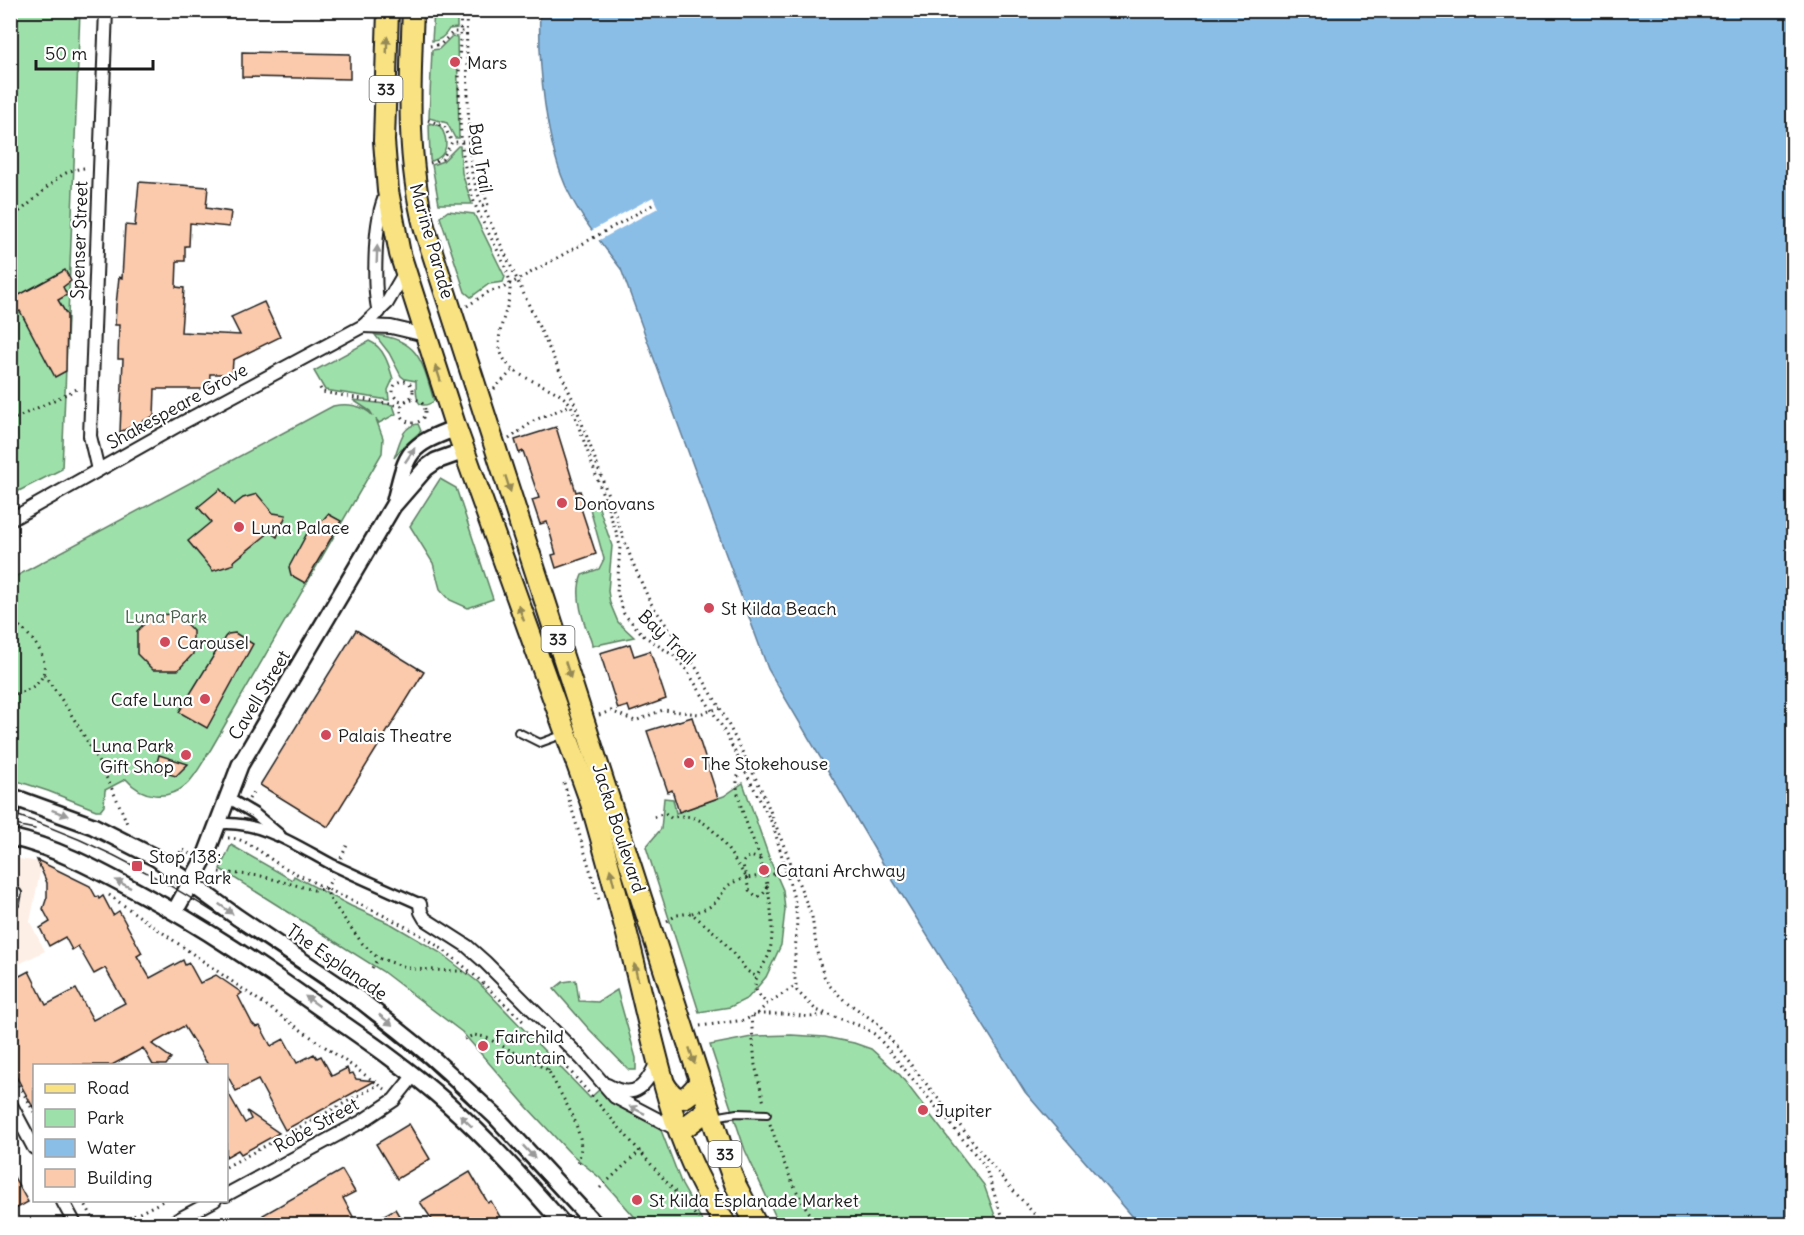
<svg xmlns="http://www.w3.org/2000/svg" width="1804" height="1235" viewBox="0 0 1804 1235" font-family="Delius,sans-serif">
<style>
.built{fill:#feefe6}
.green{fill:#9ee0aa;stroke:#5d7e63;stroke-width:1.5}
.water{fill:#8bbee7;stroke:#5f7d96;stroke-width:1.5}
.pier{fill:#fff}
.building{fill:#fbc9ab;stroke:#1c1c1c;stroke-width:1.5}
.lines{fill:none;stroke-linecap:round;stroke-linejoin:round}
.service-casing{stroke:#1c1c1c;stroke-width:10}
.pedestrian-casing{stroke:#1c1c1c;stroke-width:14}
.minor-casing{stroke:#1c1c1c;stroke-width:16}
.tertiary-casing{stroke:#1c1c1c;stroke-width:20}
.primary-casing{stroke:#1c1c1c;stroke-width:24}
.path{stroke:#1c1c1c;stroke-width:3;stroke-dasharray:1.5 4.5;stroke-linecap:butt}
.service{stroke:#fff;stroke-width:6}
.pedestrian{stroke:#fff;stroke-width:9}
.minor{stroke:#fff;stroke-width:12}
.tertiary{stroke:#fff;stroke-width:15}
.primary{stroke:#f8e281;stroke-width:20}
.tram{stroke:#1c1c1c;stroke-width:1.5}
.path-bridge{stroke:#1c1c1c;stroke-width:3;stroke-dasharray:1.5 4.5;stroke-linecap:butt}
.oneway{fill:#958954}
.oneway2{fill:#999}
.poi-dot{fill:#d1495b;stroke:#fff;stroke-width:2}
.labels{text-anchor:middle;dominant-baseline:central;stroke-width:4.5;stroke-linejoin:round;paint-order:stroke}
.shield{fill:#fff;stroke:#606060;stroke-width:1.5}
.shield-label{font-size:16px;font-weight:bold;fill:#1c1c1c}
.poi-label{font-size:18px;fill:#1c1c1c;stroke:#fff;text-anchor:start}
.street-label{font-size:18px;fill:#1c1c1c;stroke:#fff}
.park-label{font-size:18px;fill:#4a614e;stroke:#fff}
</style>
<rect width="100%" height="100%" fill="#fff"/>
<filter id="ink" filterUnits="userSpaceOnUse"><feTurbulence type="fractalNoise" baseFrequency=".0167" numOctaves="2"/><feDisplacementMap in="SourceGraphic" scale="12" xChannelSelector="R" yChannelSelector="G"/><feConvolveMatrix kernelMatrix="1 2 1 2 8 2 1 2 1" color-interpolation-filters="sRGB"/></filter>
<g filter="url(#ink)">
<polygon class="built" points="11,858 42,862 30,922 45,951 11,968"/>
<g class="green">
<polygon points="10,11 80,11 62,469 11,495"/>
<path d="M 434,11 L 457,11 L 457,28 L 449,29 C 445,36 440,41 432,41 Z"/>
<polygon points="452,36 457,37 459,138 455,138 447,123 429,118 432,50 439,49"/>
<path d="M 429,123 L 440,126 C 449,140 449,155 432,161 L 430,160 Z"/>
<polygon points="458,146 460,146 462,173 472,204 439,204 432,165 443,161"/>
<polygon points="448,211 474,214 505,277 503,282 489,284 471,297 465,292 440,217"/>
<path d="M 375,335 C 420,339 423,364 434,401 C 415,414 416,393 416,381 L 405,379 L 401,376 L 389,353 Z"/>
<path d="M 369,341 C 384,347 389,365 393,379 L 388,390 L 389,400 L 325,390 L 314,371 Z"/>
<path d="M 353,400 L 393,405 L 396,414 L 379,423 L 376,419 L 383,438 L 382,453 L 211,749 C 203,761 196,776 186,785 C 167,801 142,798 126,779 L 105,790 L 104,806 L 101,810 L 96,810 L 48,791 L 11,779 L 11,579 L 333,406 C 347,403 363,405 373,416 L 370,411 Z"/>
<path d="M 418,424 L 421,431 L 401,449 L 394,458 C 400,444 401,426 418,424 Z"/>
<polygon points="440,479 456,488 493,599 468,608 450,600 440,589 433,563 410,526"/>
<path d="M 596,499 L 612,546 L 608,591 L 610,603 L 618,622 L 634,637 L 592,646 C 592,638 588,634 586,628 C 580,611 575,591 582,575 L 599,569 L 604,559 L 589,505 Z"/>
<polygon points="743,783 770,860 783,890 785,910 781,945 766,977 748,998 730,1007 699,1012 646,847 661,829 664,798 673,799 676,813 724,796"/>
<polygon points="231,845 292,880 294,876 351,906 393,925 439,952 478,982 590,1098 599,1090 614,1101 659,1125 682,1185 704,1224 641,1224 600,1178 569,1152 527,1107 462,1032 382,971 220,869"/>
<polygon points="576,980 579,1001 598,1002 617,990 636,1058 636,1070 629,1070 588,1028 554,989 563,982"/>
<polygon points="791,1035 825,1037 854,1043 871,1049 900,1075 984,1185 998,1224 813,1224 807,1216 798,1219 781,1218 779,1224 745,1150 710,1045 757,1036"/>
</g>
<path class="water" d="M 540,10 L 1793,11 L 1793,1224 L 1139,1224 L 1025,1092 L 892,879 L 768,669 L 621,269 C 602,244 583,221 569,193 C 545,145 538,63 540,10 Z"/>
<polygon class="pier" points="653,197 658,208 596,242 589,232"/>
<g class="building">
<polygon points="242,52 350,54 350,79 242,77"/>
<polygon points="139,182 208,187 206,208 231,212 229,227 190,223 189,246 185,246 185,261 177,261 176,287 184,288 181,332 240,335 231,317 264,302 280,337 233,360 232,374 210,374 209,389 155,389 154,416 120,432 123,359 118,359 119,325 115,325 116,305 119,277 122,278 125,225 135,226"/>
<polygon points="65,270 71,281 63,287 67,295 58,300 67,315 66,371 55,377 20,311 10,316 10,300"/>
<polygon points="556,427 576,492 580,491 585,504 580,505 596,554 556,568 552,555 556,554 547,522 540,524 532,500 539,498 523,451 519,453 515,440"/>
<polygon points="220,489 234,505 243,498 257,494 273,513 286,515 277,537 270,532 233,562 234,564 213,571 188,541 211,522 198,507"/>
<polygon points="328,514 341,521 305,583 291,575 289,567 311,526 316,528"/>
<polygon points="177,614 193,631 193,654 178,670 153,670 137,654 137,631 153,615"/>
<polygon points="356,630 424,672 328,827 260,785"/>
<polygon points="235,633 253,644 207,728 179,712 225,637 228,634"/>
<polygon points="630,644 634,656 650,651 666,699 630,712 628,706 618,709 600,653"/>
<polygon points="692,717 718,798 679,812 672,790 668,792 647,731"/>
<polygon points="159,755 188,764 176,776 155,770"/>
<polygon points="37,860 90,886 96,897 98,896 99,899 103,896 113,915 119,911 142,953 137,956 150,978 183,960 185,965 189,963 200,983 216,975 242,993 238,996 252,1023 256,1027 260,1026 271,1046 284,1039 297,1063 314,1054 317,1058 321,1056 332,1076 347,1068 349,1074 353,1073 356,1079 375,1081 285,1130 258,1080 236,1091 226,1073 226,1065 208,1065 184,1026 152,1044 171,1058 166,1065 153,1065 143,1048 112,1065 34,1065 34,1109 10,1065 10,981 29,971 46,1005 76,989 93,1020 125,1003 105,968 94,974 78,946 72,950 65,937 49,946 40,928 50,922 43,909 47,897 47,883"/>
<polygon points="226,1089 245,1123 251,1119 247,1111 279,1133 241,1154 238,1150 226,1157"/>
<polygon points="409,1124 430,1159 397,1179 376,1144"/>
<polygon points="10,1170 28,1202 10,1212"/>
<polygon points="342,1170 355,1192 343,1198 357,1224 267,1224 263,1215"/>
<polygon points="470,1172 488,1203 491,1201 504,1224 435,1224 420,1202"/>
<polygon points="395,1209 404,1224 368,1224"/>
</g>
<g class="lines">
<defs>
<g id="service">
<polyline points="518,732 540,743 562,735"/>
<polyline points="10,885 18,893 16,903 10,910"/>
<polyline points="714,1117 737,1113 767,1114"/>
</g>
<g id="pedestrian">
<polyline points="228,798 255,814 280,835"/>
<path d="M 219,824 C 260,820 297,846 331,864 C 360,878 391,891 420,904"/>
</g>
<g id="minor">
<path d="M 379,312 C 373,291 375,236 380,214 C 381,206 384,199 387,192"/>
<polyline points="363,326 391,327 425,335"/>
<polyline points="98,470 90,436 106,10"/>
<polyline points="10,520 182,423 363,326 387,303 405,272"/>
<polyline points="420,904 421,912 425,919 467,946 485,962 582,1059 615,1097 680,1131"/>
<path d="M 607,1085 C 636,1102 647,1084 658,1060"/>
<polyline points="10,1103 34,1148"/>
<polyline points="226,1195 361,1122 394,1100 414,1075"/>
<polyline points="62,1200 75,1224"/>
<polyline points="170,1224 215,1200"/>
</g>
<g id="tertiary">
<path d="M 395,501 C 407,452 407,446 456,428"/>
<polyline points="10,796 93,826 156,858 237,917 363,1002 430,1056 495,1116 595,1224"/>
<polyline points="10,815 12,796"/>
<path d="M 10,837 C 56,847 99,871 140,893 C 204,927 264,968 323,1010 C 365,1039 409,1069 447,1103 C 489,1140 526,1182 563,1224"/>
<polyline points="175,911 205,857 240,765 393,506 426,468 436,461 464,451"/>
</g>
<g id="primary">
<path d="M 388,10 L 384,141 L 388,191 L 400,254 L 456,428 L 591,803 C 607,859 623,915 636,971 C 657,1057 674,1151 726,1224"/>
<path d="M 413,10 C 410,85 406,158 425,230 L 720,1142 L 735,1184 L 756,1224"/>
<path d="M 665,1085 C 679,1107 687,1098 700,1082"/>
<polyline points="680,1131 709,1109"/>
</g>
</defs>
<use href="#service" class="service-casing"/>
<use href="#pedestrian" class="pedestrian-casing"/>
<use href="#minor" class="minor-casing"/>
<use href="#tertiary" class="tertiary-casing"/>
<use href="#primary" class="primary-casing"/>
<g class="path">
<path d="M 461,10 C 459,67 455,143 472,196 C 481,224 499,248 508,275 C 518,304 488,332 504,359 C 517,382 554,383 571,405 L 617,534 L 620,546 L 617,592 L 624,614 L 644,636 L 674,656 L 686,669 L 721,725 L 773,825 L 795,902 L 797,920 L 794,973 L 797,991 L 816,1010 L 863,1027 L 876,1035 L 985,1166 L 1004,1224"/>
<polyline points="466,10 469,142 472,174 480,200 575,404 632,561 650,602 697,669 720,708 763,793 812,917 818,958 824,976 830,986 844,1000 877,1023 1004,1180 1043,1224"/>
<polyline points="430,46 441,44 453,32 466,32"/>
<polyline points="428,120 444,126 452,142"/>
<polyline points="430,163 442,159 452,142 469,142"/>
<polyline points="482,205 488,205 483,189"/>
<path d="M 10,219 C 19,212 28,205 37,197 C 52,183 63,169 86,168"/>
<polyline points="467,306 490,291 503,288 654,204"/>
<circle cx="403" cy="391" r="10"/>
<polyline points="320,388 322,392 402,406"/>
<polyline points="494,389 513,370"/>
<circle cx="413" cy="411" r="12"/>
<polyline points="10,421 79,388"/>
<polyline points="509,439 535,420 571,405"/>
<polyline points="10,488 19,502"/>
<path d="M 10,619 C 43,642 67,684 10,695"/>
<path d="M 44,675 C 76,717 109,777 128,826"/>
<polyline points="599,715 611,711 635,721 663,710 699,714 720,708"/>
<path d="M 747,760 C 744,766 740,771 738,776 C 732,793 753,839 760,857"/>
<polyline points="564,783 599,900"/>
<polyline points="249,799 253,792"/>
<path d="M 654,817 L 665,813 L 671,818 C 710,806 728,854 747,878 L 794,871"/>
<path d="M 228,838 C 246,837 264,856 280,865 C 327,891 378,910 424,937 C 442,948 456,960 472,973"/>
<polyline points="177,858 182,849 190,854"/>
<polyline points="341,858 348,843"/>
<path d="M 760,859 L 750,856 L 744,861 L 743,865 L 749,890 L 757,897 C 764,895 766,891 767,884 C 771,906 775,933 769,954 C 765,965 752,978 756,989 C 757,994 764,1000 767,1004"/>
<polyline points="219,872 261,876 314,890 326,889 330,899 362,943 378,958 412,969 458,971 473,974 524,1022"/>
<polyline points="326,889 332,878"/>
<polyline points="109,895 385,1089"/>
<path d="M 692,913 C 698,911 707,909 712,905 C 729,890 719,885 747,878"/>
<polyline points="667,921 677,915 691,913 720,937 747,971 757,977"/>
<polyline points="372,968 378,958"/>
<polyline points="757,1014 785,1014 810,1017 824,1015"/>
<polyline points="751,1016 755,1065 764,1103"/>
<polyline points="700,1026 745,1020 757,1014 767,1004 795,986"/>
<polyline points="464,1039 474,1035 485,1037 548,1070 574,1118 580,1138 581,1148 578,1166"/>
<polyline points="556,1055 703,1224"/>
<polyline points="10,1069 34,1112"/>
<polyline points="548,1070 559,1058"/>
<path d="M 770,1124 C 782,1158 795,1197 818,1224"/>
<polyline points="226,1167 378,1085"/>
<polyline points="600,1188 640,1151"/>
<polyline points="83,1200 96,1224"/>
<polyline points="118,1224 165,1200"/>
</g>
<use href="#service" class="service"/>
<use href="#pedestrian" class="pedestrian"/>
<use href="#minor" class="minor"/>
<use href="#tertiary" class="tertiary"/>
<use href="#primary" class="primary"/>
<g class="tram">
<path d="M 10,813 C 111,846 188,894 275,952 C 326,986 378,1021 425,1062 C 482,1111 532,1168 583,1224"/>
<polyline points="10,824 35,829"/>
</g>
<polyline class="path-bridge" points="760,859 767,884"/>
</g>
<defs><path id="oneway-solid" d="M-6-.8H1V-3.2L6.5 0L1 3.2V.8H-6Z" transform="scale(1.5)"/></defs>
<g class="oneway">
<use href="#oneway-solid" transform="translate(387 45) rotate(-88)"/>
<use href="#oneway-solid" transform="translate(438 373) rotate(-108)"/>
<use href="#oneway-solid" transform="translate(508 484) rotate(72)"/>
<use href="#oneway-solid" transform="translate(521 613) rotate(-110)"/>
<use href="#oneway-solid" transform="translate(568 670) rotate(72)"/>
<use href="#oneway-solid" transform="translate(612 877) rotate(-104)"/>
<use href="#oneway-solid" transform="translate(636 972) rotate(-103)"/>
<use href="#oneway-solid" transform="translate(692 1056) rotate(72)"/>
</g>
<g class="oneway2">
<use href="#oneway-solid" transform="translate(377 254) rotate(-88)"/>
<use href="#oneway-solid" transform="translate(410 455) rotate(-56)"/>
<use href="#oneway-solid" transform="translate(60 813) rotate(20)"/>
<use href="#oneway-solid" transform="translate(123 884) rotate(-153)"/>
<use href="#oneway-solid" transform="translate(226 909) rotate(36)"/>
<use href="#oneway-solid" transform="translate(312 1001) rotate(-145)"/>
<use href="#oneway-solid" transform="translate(386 1020) rotate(38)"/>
<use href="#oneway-solid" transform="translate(637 1110) rotate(-154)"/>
<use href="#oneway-solid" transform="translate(466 1121) rotate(-136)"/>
<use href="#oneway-solid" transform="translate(529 1152) rotate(47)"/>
</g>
</g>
<g class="poi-dot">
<circle cx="455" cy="62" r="6"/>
<circle cx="562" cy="503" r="6"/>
<circle cx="239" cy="527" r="6"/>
<circle cx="709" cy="608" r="6"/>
<circle cx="165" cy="642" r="6"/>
<circle cx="205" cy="699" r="6"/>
<circle cx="326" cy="735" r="6"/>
<circle cx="186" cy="755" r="6"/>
<circle cx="689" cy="763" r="6"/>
<rect x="131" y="860" width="12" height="12" rx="3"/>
<circle cx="764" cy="870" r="6"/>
<circle cx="483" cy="1046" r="6"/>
<circle cx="923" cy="1110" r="6"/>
<circle cx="637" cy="1200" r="6"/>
</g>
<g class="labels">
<g class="shield">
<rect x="369.5" y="76" width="33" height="26" rx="4.5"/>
<rect x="541.5" y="626" width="33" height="26" rx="4.5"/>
<rect x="708.5" y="1141" width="33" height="26" rx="4.5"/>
</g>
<g class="shield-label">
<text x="386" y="89">33</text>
<text x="558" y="639">33</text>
<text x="725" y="1154">33</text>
</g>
<g class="poi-label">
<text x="467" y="62">Mars</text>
<text x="574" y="503">Donovans</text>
<text x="251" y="527">Luna Palace</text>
<text x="721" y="608">St Kilda Beach</text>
<text x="177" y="642">Carousel</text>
<text x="193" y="699" text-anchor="end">Cafe Luna</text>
<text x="338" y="735">Palais Theatre</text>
<text x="174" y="745" text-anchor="end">Luna Park<tspan x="174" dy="21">Gift Shop</tspan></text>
<text x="701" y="763">The Stokehouse</text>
<text x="149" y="856">Stop 138:<tspan x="149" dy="21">Luna Park</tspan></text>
<text x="776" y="870">Catani Archway</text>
<text x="495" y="1036">Fairchild<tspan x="495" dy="21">Fountain</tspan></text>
<text x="935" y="1110">Jupiter</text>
<text x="649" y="1200">St Kilda Esplanade Market</text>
</g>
<g class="street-label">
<text transform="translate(481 158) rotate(81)">Bay Trail</text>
<text transform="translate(79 240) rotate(-88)">Spenser Street</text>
<text transform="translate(432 241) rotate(74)">Marine Parade</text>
<text transform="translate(177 406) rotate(-29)">Shakespeare Grove</text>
<text transform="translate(667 637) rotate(43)">Bay Trail</text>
<text transform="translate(259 695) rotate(-59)">Cavell Street</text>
<text transform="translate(619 828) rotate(72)">Jacka Boulevard</text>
<text transform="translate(337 962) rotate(35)">The Esplanade</text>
<text transform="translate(316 1125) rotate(-29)">Robe Street</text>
</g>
<g class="park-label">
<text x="166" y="616">Luna Park</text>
</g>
</g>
<rect width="1804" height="1235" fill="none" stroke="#fff" stroke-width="36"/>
<rect x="18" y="18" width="1768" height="1199" fill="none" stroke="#1c1c1c" stroke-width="2" filter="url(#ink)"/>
<rect x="33" y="1064" width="195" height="138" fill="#ffffff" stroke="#a4a4a4" stroke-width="1.5"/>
<rect x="45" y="1084" width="30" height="9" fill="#f8e281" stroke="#a4a4a4" stroke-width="1.5"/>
<text x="87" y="1094" font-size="18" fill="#1c1c1c">Road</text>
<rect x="45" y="1109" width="30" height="18" fill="#9ee0aa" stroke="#a4a4a4" stroke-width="1.5"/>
<text x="87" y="1124" font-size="18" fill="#1c1c1c">Park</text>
<rect x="45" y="1139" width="30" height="18" fill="#8bbee7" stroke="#a4a4a4" stroke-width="1.5"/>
<text x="87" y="1154" font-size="18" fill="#1c1c1c">Water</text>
<rect x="45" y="1169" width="30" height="18" fill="#fbc9ab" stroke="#a4a4a4" stroke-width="1.5"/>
<text x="87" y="1184" font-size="18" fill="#1c1c1c">Building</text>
<path d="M36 60v9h117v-9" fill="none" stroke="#1c1c1c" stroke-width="3"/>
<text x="45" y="60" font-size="18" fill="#1c1c1c" stroke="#ffffff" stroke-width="4.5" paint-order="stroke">50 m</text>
</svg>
